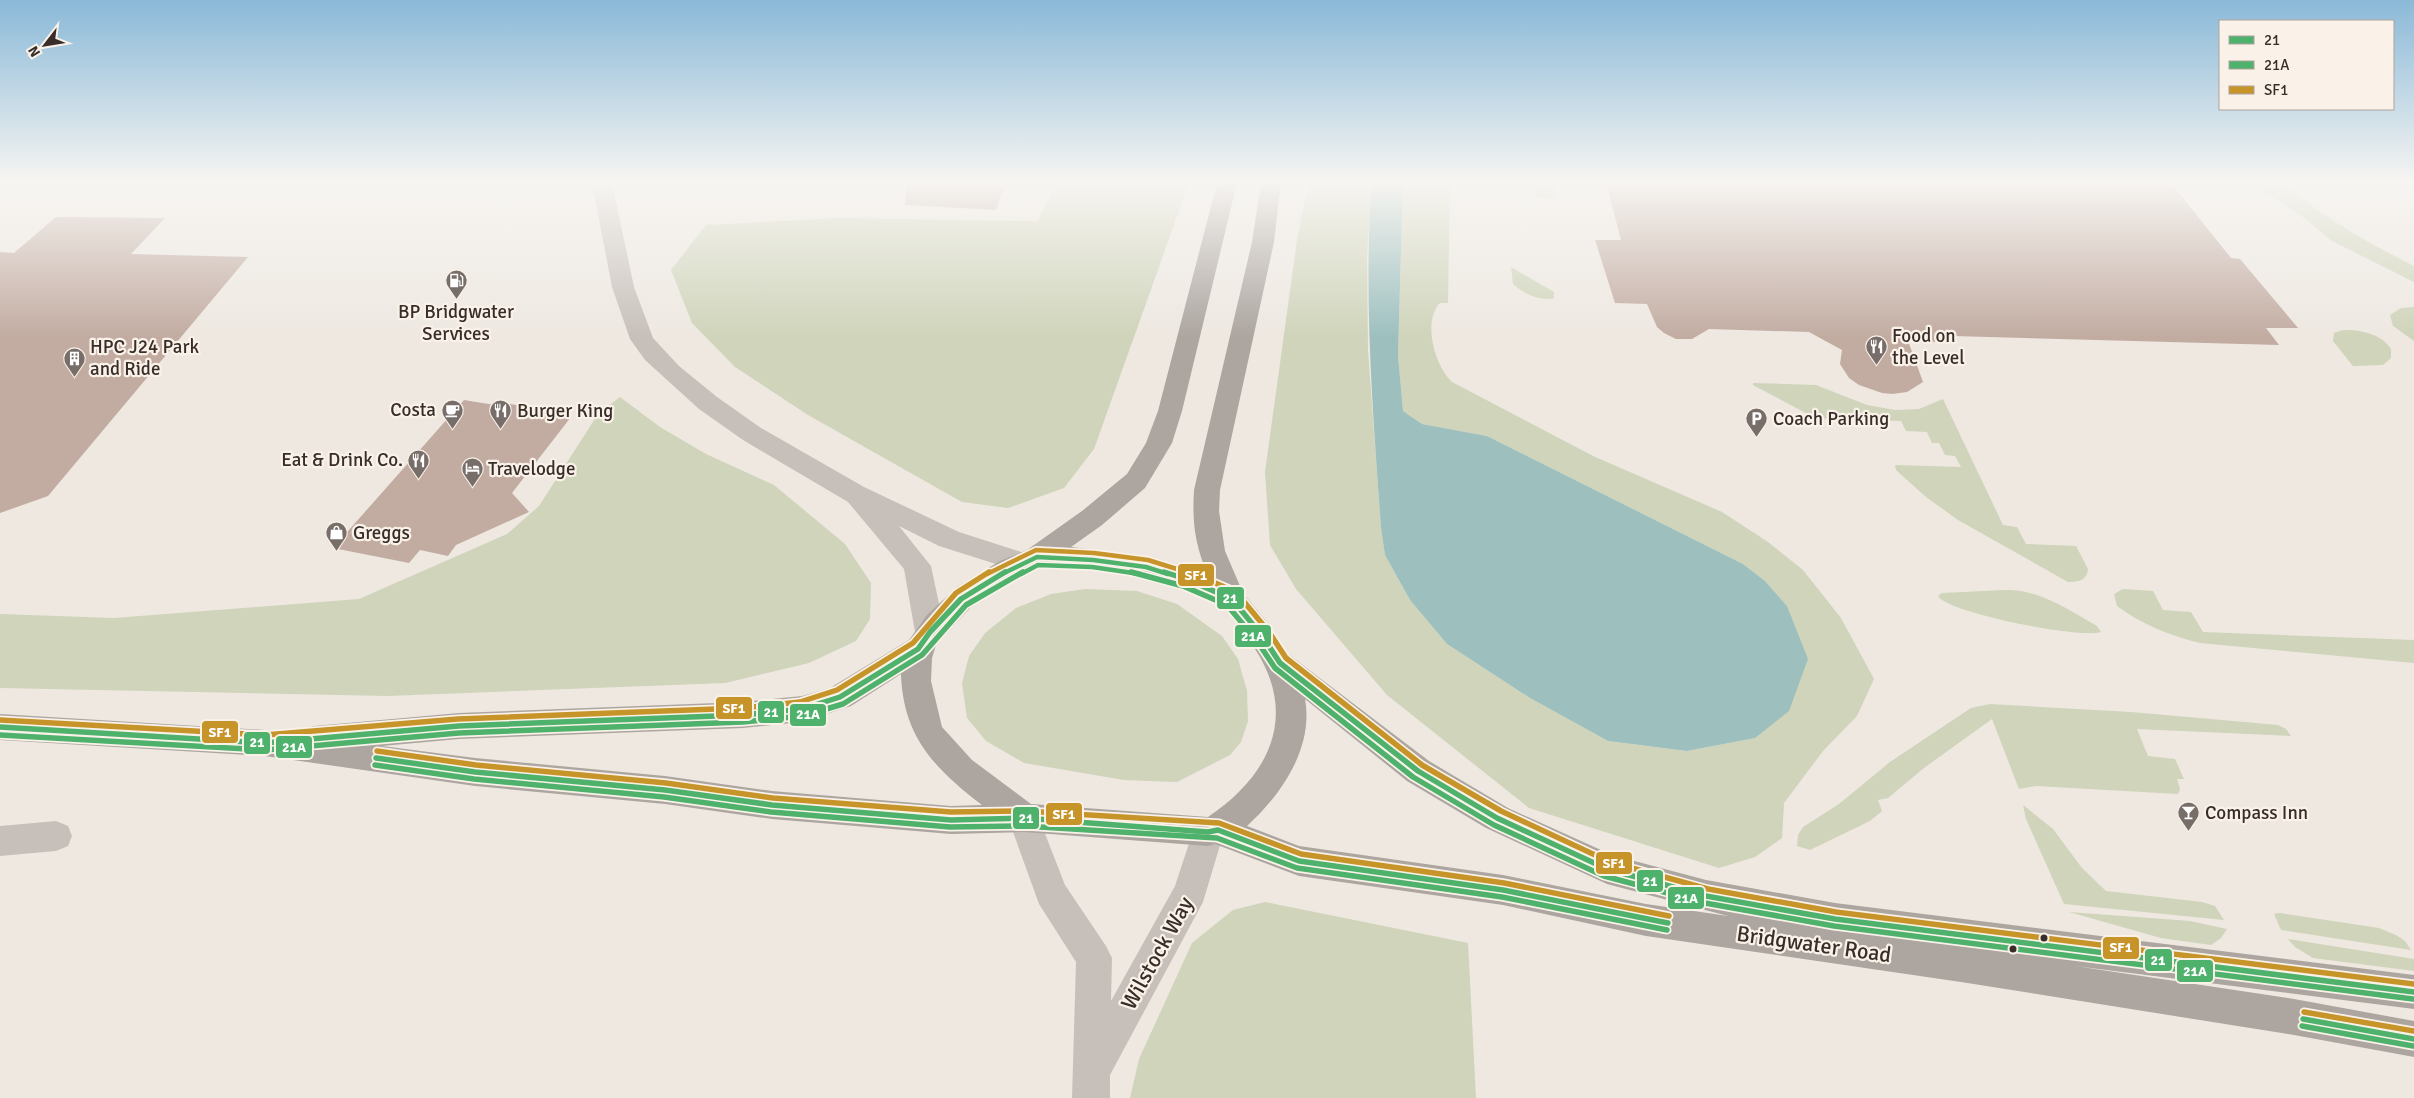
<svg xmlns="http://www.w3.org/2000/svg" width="2414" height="1098" viewBox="0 0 2414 1098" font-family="Signika,sans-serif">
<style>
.green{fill:#cfd4ba}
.water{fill:#9dc0bf}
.building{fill:#c2aca2}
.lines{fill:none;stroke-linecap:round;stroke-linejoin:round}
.street{fill:#c7c0ba;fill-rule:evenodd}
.primary{fill:#aca5a0;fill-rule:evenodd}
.bus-1-far1-casing{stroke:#faf2e9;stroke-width:8}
.bus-1-casing{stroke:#faf2e9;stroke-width:9}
.bus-2-far1-casing{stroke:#faf2e9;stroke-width:8}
.bus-2-casing{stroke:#faf2e9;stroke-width:9}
.bus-3-far1-casing{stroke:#faf2e9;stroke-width:8}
.bus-3-casing{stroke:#faf2e9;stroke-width:9}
.bus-1-far1{stroke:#4eb16c;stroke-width:4.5}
.bus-1{stroke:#4eb16c;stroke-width:5.5}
.bus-2-far1{stroke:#4eb16c;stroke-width:4.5}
.bus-2{stroke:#4eb16c;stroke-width:5.5}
.bus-3-far1{stroke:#c7942a;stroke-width:4.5}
.bus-3{stroke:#c7942a;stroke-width:5.5}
.bus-dot{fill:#382d28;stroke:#faf2e9;stroke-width:2}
.labels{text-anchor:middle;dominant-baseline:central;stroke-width:4.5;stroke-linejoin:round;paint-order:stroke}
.poi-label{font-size:19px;fill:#382d28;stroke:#faf2e9;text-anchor:start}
.near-street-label{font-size:22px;fill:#382d28;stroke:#faf2e9}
.line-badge{stroke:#faf2e9;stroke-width:2}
.badge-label{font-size:14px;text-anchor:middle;font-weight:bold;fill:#fff}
</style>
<rect width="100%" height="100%" fill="#eee8e1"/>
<g class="green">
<polygon points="1057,183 1189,183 1094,449 1064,488 1008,508 962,502 808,415 735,367 692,323 671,270 706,225 838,218 1037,221"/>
<path d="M 1308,183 L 1374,183 L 1371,192 L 1367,257 L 1368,350 L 1381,528 L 1385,555 L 1410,600 L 1447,644 L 1530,698 L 1608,741 L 1687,751 L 1755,738 L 1787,606 L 1765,581 L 1743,564 L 1487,436 L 1422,424 L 1403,411 L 1398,355 L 1403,183 L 1450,183 L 1448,303 L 1440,303 C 1422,322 1435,366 1452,382 L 1593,456 L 1722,512 L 1768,542 L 1803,570 L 1841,618 L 1874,679 L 1857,716 L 1823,751 L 1784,803 L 1782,838 L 1755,857 L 1719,868 L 1529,808 L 1387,695 L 1296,589 L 1270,545 L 1265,472 L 1297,240 Z"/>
<polygon points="1519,183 1558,183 1554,196 1550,199 1539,197"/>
<path d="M 2250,183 L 2283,183 C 2322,217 2368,243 2414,266 L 2414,282 L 2332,241 L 2299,214 Z"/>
<path d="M 1511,267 L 1554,292 L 1554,298 C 1540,302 1523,293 1513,284 Z"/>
<polygon points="2414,307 2414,341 2393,326 2390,315 2401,308"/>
<path d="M 2343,330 C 2359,329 2382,334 2391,349 L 2391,358 L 2383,365 L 2353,366 L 2333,341 L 2334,333 Z"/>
<path d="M 1753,383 L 1816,385 L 1867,405 L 1895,410 L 1919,409 L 1943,399 L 2003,525 L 2017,527 L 2026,544 L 2076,546 L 2088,569 C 2087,580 2079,582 2068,582 L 1958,520 L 1926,497 L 1896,470 L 1895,465 L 1961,467 L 1955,456 L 1945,455 L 1939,443 L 1932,443 L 1927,432 L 1906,431 L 1901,421 L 1815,418 L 1753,385 Z"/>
<polygon points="620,397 660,427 706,454 774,485 845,544 871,583 870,619 856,641 809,663 725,683 388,696 0,688 0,614 114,618 359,599 507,534 539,506 598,414"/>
<polygon points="1085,589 1137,591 1177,604 1222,636 1238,659 1247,691 1248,721 1241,742 1230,755 1177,782 1124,780 1024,763 986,741 967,718 962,683 969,656 985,633 1016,608 1051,594"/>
<path d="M 2123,589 L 2153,591 L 2163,610 L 2191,612 L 2203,632 L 2414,640 L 2414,663 L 2200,643 C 2171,636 2141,624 2117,606 L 2114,594 Z"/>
<path d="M 2005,590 C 2039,589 2068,610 2097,626 L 2101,632 C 2082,639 1947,613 1938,596 L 1942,593 Z"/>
<polygon points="1990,704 2131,712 2278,725 2286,729 2291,736 2137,729 2148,756 2175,759 2184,779 2177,779 2180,789 2178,794 2036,786 2019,789 1992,719 1924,768 1888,798 1878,800 1882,811 1870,821 1810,850 1797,846 1798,835 1803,827 1839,804 1890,762 1971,708"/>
<polygon points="2023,805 2053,829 2082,868 2106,891 2202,902 2215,906 2224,920 2064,904 2026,819"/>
<polygon points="1265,902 1468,943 1476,1098 1130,1098 1139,1059 1192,943 1233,910"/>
<polygon points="2069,912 2190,921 2227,929 2221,938 2211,945 2161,938"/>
<polygon points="2279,913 2379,928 2396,935 2405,941 2411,950 2281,930 2274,914"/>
<polygon points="2288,939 2414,959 2414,971 2313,958 2295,947"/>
</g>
<path class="water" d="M 1374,183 L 1403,183 L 1398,355 L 1403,411 L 1422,424 L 1487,436 L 1743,564 L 1765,581 L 1787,606 L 1808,659 L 1789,711 L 1755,738 L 1687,751 L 1608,741 L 1530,698 L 1447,644 L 1410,600 L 1385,555 L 1381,528 C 1373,415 1364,304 1371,192 Z"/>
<g class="building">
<polygon points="906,183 1006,183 996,210 905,205"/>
<polygon points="1606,183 2171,183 2231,258 2240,259 2298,328 2266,328 2279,345 1953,336 1942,342 1908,341 1923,382 1907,392 1892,394 1882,393 1859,385 1849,378 1840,364 1842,350 1809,332 1709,329 1692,339 1676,339 1664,333 1657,327 1647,304 1615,303 1595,240 1621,240"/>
<polygon points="56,217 165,218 131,254 248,257 48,496 0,513 0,252 14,253"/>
<polygon points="464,400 501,406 504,403 536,408 534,410 571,417 512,493 529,512 456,545 448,556 420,550 409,563 333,548"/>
</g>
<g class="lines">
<g class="street">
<polygon points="592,183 612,183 634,287 653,338 679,366 717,397 761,428 864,487 959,532 1034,556 1038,563 1034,570 1024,573 939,546 899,526 931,566 945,632 940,640 930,643 920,640 915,632 904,569 848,502 743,440 699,409 645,360 630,339 612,287"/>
<polygon points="1024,804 1035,808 1065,885 1106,946 1112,958 1111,1001 1175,886 1196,822 1208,818 1220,822 1224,832 1203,902 1110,1075 1110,1098 1072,1098 1076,962 1039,904 1008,818 1013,808"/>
<polygon points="56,821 68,826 72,836 68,846 56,851 0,856 0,826"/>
</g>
<path class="primary" d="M 1217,183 L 1237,183 L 1182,411 L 1172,443 L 1145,488 L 1102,525 L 1071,547 L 1137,555 L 1208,575 C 1195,546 1192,522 1194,490 L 1252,242 L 1261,183 L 1281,183 L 1274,242 L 1220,490 L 1219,511 L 1225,551 L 1243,593 L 1270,626 L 1288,654 L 1429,761 L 1508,808 L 1612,855 L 1706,880 L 1835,903 L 2414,975 L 2414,1009 L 2075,966 L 2294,999 L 2414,1021 L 2414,1057 L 2294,1035 L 1961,982 L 1646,936 L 1503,905 L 1299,876 L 1215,844 L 1208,846 L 1024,832 L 951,834 L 772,819 L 665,804 L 475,786 L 265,756 L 0,740 L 0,714 L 265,730 L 301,735 L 303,730 L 314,726 L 459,713 L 743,702 L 802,696 L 830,688 L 909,640 L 927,615 L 957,587 L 1000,561 L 1027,550 L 1082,511 L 1127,474 L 1146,443 L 1158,411 ZM 1060,567 C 1114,570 1171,577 1218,605 C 1231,612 1239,628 1248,639 C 1300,708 1275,772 1208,817 L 1031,804 L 972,760 L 942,727 L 931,681 L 932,658 L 936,645 L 970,608 L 997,589 L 1037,568 ZM 901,674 C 903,737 935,769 982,805 L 951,806 L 772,791 L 665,776 L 475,758 L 382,746 L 459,739 L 743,728 L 802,722 L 851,706 ZM 1305,699 L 1407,781 L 1486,828 L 1607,884 L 1728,916 L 1646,904 L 1503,875 L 1299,846 L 1247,826 C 1281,795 1314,748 1305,699 Z"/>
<defs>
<polyline id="bus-1-far1" points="1002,574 1037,557 1093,560 1146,567 1168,574"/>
<g id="bus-1">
<polyline points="1164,572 1186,579 1232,599 1263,637 1280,663 1418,771 1497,818 1607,869 1706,896 1835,919 2414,992"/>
<polyline points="0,727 265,743 459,726 743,715 802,709 840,697 918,649 930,632 961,599 1005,572"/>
<polyline points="376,758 475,772 665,790 772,805 951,820 1024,818 1208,832 1218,830 1299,861 1503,890 1668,923"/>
<polyline points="2303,1019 2414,1039"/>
</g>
<polyline id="bus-2-far1" points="1021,574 1038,565 1092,567 1140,574"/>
<g id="bus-2">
<polyline points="1131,572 1183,586 1227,605 1257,641 1275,668 1413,777 1494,825 1604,876 1705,903 1834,926 2413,999"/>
<polyline points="0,735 265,750 459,733 743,722 803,716 843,704 922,655 966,605 1023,572"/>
<polyline points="375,765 474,779 664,797 771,812 950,827 1024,826 1217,838 1297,868 1502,897 1667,930"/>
<polyline points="2302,1026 2413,1046"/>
</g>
<polyline id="bus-3-far1" points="987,574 1036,550 1094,553 1148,560 1193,574"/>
<g id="bus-3">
<polyline points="1190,572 1236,592 1269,632 1286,658 1422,765 1501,811 1610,862 1708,889 1836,912 2414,984"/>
<polyline points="0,720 265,735 458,719 742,708 800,702 837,690 913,643 956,593 989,572"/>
<polyline points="377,751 476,765 666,783 773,798 951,812 1025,811 1219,823 1301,854 1504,883 1669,916"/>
<polyline points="2304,1012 2414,1031"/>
</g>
</defs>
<use href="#bus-1-far1" class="bus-1-far1-casing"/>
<use href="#bus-1" class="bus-1-casing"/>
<use href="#bus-2-far1" class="bus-2-far1-casing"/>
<use href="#bus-2" class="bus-2-casing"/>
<use href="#bus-3-far1" class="bus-3-far1-casing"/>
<use href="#bus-3" class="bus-3-casing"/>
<use href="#bus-1-far1" class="bus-1-far1"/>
<use href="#bus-1" class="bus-1"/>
<use href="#bus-2-far1" class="bus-2-far1"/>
<use href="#bus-2" class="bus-2"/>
<use href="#bus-3-far1" class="bus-3-far1"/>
<use href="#bus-3" class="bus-3"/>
</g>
<linearGradient id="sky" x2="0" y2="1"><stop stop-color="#8ab9d8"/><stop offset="0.54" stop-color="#f7f5f2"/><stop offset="1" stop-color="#f7f5f2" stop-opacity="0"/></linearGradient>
<rect width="2414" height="337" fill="url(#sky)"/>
<defs>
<symbol id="fuel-pin" viewBox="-11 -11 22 30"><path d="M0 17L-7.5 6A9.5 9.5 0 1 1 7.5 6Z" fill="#786e69" stroke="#faf2e9"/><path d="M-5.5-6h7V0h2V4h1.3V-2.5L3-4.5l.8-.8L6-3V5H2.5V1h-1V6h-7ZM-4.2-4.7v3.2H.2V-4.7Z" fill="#fff"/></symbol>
<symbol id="restaurant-pin" viewBox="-11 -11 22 30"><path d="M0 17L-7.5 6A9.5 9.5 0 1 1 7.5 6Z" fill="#786e69" stroke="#faf2e9"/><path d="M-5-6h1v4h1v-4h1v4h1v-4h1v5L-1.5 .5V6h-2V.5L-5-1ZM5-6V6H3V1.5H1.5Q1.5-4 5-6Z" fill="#fff"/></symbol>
<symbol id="building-pin" viewBox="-11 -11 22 30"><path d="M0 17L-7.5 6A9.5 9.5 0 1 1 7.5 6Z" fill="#786e69" stroke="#faf2e9"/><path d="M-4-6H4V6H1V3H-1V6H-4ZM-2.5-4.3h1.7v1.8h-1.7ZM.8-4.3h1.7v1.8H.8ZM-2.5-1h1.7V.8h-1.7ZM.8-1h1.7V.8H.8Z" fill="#fff"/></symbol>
<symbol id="cafe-pin" viewBox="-11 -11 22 30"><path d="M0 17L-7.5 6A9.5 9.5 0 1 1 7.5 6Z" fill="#786e69" stroke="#faf2e9"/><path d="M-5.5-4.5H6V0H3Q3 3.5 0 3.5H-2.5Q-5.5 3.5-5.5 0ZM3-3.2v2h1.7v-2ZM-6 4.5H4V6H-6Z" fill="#fff"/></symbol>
<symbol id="parking-pin" viewBox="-11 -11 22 30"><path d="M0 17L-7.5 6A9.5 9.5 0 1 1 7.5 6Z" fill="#786e69" stroke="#faf2e9"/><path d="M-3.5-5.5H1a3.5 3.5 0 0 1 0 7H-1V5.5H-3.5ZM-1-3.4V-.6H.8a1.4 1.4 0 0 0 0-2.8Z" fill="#fff"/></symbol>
<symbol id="hotel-pin" viewBox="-11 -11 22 30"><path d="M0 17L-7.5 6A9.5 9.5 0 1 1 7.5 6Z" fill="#786e69" stroke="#faf2e9"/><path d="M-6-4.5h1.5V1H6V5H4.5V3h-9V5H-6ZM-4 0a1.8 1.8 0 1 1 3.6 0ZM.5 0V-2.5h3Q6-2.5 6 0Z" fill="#fff"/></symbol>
<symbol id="shop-pin" viewBox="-11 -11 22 30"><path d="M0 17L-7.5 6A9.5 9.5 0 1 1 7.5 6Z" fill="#786e69" stroke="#faf2e9"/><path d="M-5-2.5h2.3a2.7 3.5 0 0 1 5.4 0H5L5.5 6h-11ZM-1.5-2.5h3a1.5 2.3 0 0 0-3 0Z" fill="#fff"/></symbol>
<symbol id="bar-pin" viewBox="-11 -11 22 30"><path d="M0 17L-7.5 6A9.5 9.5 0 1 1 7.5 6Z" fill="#786e69" stroke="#faf2e9"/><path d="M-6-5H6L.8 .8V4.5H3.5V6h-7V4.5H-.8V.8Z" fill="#fff"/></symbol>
</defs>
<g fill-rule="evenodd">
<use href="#fuel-pin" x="444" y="268" width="25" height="34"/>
<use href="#restaurant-pin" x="1864" y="334" width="25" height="34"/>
<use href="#building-pin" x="62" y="346" width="25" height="34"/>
<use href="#cafe-pin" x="440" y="398" width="25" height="34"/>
<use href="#restaurant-pin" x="488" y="398" width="25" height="34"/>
<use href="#parking-pin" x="1744" y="406" width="25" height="34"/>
<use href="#restaurant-pin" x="406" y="448" width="25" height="34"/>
<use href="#hotel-pin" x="460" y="456" width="25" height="34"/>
<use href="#shop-pin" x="324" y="520" width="25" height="34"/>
<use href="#bar-pin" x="2176" y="800" width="25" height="34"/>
</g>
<g class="bus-dot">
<circle cx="2044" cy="938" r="4.5"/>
<circle cx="2013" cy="949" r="4.5"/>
</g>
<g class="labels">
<g class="poi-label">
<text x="456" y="312" text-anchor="middle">BP Bridgwater<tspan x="456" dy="22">Services</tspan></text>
<text x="1892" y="336">Food on<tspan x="1892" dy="22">the Level</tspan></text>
<text x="90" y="347">HPC J24 Park<tspan x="90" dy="22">and Ride</tspan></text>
<text x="436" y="410" text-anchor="end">Costa</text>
<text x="517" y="411">Burger King</text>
<text x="1773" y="419">Coach Parking</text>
<text x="403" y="460" text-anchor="end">Eat &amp; Drink Co.</text>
<text x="488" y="469">Travelodge</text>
<text x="353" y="533">Greggs</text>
<text x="2205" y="813">Compass Inn</text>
</g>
<g class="near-street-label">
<text transform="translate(1814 944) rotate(8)">Bridgwater Road</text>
<text transform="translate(1157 953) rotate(-61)">Wilstock Way</text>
</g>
</g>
<g class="line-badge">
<rect x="1177" y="563" width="38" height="24" rx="5" fill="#c7942a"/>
<rect x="1216" y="586" width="29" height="24" rx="5" fill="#4eb16c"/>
<rect x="1234" y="624" width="38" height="24" rx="5" fill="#4eb16c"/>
<rect x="715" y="696" width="38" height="24" rx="5" fill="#c7942a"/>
<rect x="757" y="700" width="28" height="24" rx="5" fill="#4eb16c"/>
<rect x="789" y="703" width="38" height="24" rx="5" fill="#4eb16c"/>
<rect x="201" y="720" width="38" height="24" rx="5" fill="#c7942a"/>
<rect x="243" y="731" width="28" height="24" rx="5" fill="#4eb16c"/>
<rect x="275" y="735" width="38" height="24" rx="5" fill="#4eb16c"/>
<rect x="1045" y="802" width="38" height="24" rx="5" fill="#c7942a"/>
<rect x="1012" y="806" width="28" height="24" rx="5" fill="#4eb16c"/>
<rect x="1595" y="851" width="38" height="24" rx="5" fill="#c7942a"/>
<rect x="1636" y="869" width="28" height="24" rx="5" fill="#4eb16c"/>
<rect x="1667" y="886" width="38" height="24" rx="5" fill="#4eb16c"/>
<rect x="2102" y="936" width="38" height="24" rx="5" fill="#c7942a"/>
<rect x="2144" y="948" width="29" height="24" rx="5" fill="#4eb16c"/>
<rect x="2176" y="959" width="38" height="24" rx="5" fill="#4eb16c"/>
</g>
<g class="badge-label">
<text x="1196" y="580">SF1</text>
<text x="1230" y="603">21</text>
<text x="1253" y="641">21A</text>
<text x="734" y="713">SF1</text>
<text x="771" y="717">21</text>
<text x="808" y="719">21A</text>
<text x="220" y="737">SF1</text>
<text x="257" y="747">21</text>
<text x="294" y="752">21A</text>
<text x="1064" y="819">SF1</text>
<text x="1026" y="823">21</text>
<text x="1614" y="868">SF1</text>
<text x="1650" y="886">21</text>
<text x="1686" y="903">21A</text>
<text x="2121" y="952">SF1</text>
<text x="2158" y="965">21</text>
<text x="2195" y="976">21A</text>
</g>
<rect x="2219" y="20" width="175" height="90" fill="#faf2e9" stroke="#aca39c"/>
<rect x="2229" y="36" width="25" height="8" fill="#4eb16c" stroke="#aca39c"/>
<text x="2264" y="45" font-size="15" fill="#382d28">21</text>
<rect x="2229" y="61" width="25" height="8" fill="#4eb16c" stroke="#aca39c"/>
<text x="2264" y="70" font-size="15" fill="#382d28">21A</text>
<rect x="2229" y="86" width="25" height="8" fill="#c7942a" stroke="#aca39c"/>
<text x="2264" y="95" font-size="15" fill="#382d28">SF1</text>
<g transform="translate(45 45) rotate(239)" stroke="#faf2e9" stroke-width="4" paint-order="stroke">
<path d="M0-4L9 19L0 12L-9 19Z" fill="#382d28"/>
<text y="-8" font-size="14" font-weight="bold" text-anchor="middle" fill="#382d28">N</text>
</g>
</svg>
